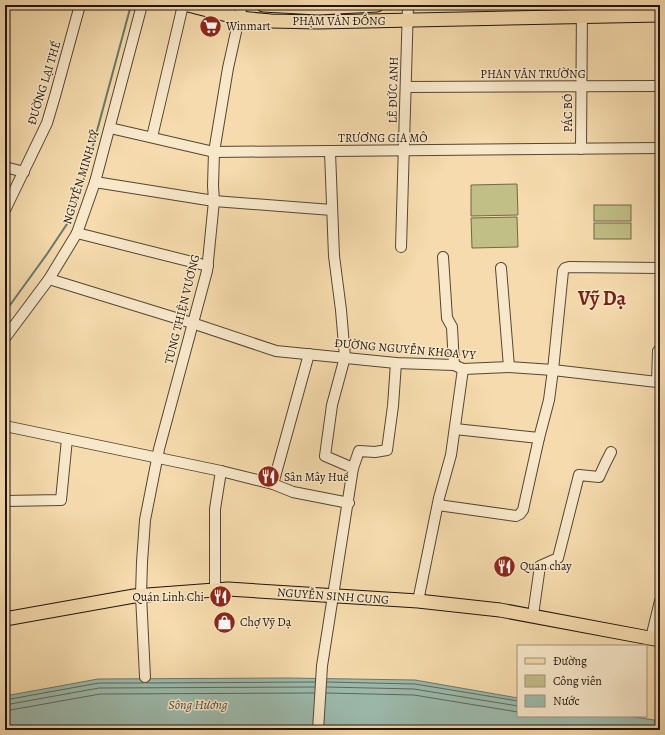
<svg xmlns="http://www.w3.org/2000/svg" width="665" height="735" viewBox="0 0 665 735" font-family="Alegreya,serif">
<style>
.green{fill:#c1be86;stroke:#706948}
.water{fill:#9cbbad;stroke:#6a786b}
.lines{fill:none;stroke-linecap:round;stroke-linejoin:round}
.shore{stroke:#5e685b;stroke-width:1}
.stream{stroke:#6a786b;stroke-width:2}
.minor-casing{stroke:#554632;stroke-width:12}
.major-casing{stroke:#201409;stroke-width:15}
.minor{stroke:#f8e8ca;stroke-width:10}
.major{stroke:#f5dbad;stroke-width:13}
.labels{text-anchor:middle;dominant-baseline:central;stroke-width:3;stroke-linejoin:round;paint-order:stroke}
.street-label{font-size:12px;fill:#201409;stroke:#f8e8ca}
.poi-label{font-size:12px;fill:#201409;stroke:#f8e8ca;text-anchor:start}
.water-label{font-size:13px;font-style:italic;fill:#4b4e42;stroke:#f8e8ca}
.town-label{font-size:20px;font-weight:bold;fill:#7a1f14;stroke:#f8e8ca}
</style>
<rect width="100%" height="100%" fill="#f5dbad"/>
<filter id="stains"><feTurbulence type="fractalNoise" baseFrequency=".005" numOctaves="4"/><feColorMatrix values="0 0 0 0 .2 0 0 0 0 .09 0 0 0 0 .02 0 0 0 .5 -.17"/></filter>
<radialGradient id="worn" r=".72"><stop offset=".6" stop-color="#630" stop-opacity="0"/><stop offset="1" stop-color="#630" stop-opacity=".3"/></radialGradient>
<g class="green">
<polygon points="517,184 518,215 471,216 471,185"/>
<rect x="594" y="205" width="37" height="16"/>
<polygon points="517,217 518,247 472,248 471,218"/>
<rect x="594" y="223" width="37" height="16"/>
</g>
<polygon class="water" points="289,678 415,680 518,698 518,716 629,716 660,721 660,730 5,730 5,696 98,679"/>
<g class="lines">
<g class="shore">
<polyline points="327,682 415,684 518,701"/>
<polyline points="147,683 315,682"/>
<polyline points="327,687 414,689 518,706"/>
<polyline points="326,693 414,695 518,712"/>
<polyline points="5,700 99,683 143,683"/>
<polyline points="5,705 99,688 315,687"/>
<polyline points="5,711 100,694 314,693"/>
</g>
<polyline class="stream" points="5,312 47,254 67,224 81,190 131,5"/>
<defs>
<g id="minor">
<polyline points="406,87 660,86"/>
<polyline points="110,128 214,152 660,148"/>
<polyline points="152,137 183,5"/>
<polyline points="581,149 582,5"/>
<polyline points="330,152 334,256 341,310 345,357 332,405 325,456 353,468"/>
<polyline points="5,167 24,172"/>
<polyline points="95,182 214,201 332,210"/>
<polyline points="5,210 47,123 55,96 80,5"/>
<polyline points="77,233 208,266"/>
<polyline points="401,247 408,5"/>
<polyline points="443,257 447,318 452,327 454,365"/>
<polyline points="501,268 509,367"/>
<polyline points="49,279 192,323 276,351 396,363 454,365 463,369 509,367 553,370 657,382 658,351 660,351"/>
<polyline points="5,338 49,279 77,233 95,182 142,5"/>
<polyline points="5,426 221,471 273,484 293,492 349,503"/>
<polyline points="455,429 539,438"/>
<polyline points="273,484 309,354"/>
<polyline points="5,501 61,500 67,439"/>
<polyline points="438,505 516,516 520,514 523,510 539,438 549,400 553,370 563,271 565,268 569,267 660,268"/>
<polyline points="215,589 215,509 221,471"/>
<polyline points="418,601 439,498 451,455 463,369"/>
<polyline points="533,615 540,566 558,558 579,475 599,477 605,464 611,452"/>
<polyline points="651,638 660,601"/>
<polyline points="145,677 141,595 142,562 145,520 159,449 207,271 214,201 213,186 214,152 228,68 242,5"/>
<polyline points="318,730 322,666 353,468 359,451 375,452 387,450 393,406 396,363"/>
</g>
<g id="major">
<polyline points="188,5 239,18 271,21 318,22 660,15"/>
<polyline points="263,5 318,8 377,5"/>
<polyline points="5,619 134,596 228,589 418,601 500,610 660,640"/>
</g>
</defs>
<use href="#minor" class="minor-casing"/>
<use href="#major" class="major-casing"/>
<use href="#minor" class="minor"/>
<use href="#major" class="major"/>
</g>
<defs>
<symbol id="supermarket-disc" viewBox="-11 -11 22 22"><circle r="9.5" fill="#8f2418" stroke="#f8e8ca"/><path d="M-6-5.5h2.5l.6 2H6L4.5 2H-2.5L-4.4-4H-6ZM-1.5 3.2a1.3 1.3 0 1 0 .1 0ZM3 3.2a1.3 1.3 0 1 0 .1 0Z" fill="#fff"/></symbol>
<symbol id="restaurant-disc" viewBox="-11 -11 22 22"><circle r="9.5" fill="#8f2418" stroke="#f8e8ca"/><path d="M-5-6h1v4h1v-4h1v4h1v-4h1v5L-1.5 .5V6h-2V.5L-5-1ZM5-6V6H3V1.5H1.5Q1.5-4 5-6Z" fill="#fff"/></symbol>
<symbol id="shop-disc" viewBox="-11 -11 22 22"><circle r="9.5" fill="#8f2418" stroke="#f8e8ca"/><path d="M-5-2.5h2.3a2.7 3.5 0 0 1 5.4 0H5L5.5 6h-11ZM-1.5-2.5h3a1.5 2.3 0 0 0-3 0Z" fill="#fff"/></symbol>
</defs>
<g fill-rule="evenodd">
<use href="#supermarket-disc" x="198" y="14" width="25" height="25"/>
<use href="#restaurant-disc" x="256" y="464" width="25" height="25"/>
<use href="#restaurant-disc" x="492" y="554" width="25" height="25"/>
<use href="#restaurant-disc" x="208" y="584" width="25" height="25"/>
<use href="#shop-disc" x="212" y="610" width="25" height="25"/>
</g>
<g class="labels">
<g class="street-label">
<text x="339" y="21">PHẠM VĂN ĐỒNG</text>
<text x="533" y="74">PHAN VĂN TRƯỜNG</text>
<text transform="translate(44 83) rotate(-73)">ĐƯỜNG LẠI THẾ</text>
<text transform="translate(393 90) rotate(-89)">LÊ ĐỨC ANH</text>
<text transform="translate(568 113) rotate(-90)">PÁC BÓ</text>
<text x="383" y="138">TRƯƠNG GIA MÔ</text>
<text transform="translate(81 177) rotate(-73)">NGUYỄN MINH VỸ</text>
<text transform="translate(182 309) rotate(-76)">TÙNG THIỆN VƯƠNG</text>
<text transform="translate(405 349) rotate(5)">ĐƯỜNG NGUYỄN KHOA VY</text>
<text transform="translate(333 596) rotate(4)">NGUYỄN SINH CUNG</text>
</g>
<g class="poi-label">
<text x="226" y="26">Winmart</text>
<text x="284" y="477">Sân Mây Huế</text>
<text x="520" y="566">Quan chay</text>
<text x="204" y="597" text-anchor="end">Quán Linh Chi</text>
<text x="240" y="622">Chợ Vỹ Dạ</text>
</g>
<g class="water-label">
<text x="198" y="704">Sông Hương</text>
</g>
<g class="town-label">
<text x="602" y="298">Vỹ Dạ</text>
</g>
</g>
<rect width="665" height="735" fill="none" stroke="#f5dbad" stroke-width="20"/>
<rect x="6" y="6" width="653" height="723" fill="none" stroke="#201409" stroke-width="2"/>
<rect x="10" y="10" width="645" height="715" fill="none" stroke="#201409"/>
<rect x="517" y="645" width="130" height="72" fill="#f8e8ca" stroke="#a2937d"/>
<rect x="525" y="658" width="20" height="6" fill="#f5dbad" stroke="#a2937d"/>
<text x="553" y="665" font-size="12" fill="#201409">Đường</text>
<rect x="525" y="675" width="20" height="12" fill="#c1be86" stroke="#a2937d"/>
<text x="553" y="685" font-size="12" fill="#201409">Công viên</text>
<rect x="525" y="695" width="20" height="12" fill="#9cbbad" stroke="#a2937d"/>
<text x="553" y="705" font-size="12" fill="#201409">Nước</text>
<rect width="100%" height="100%" filter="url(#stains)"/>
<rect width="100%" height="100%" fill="url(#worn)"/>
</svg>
